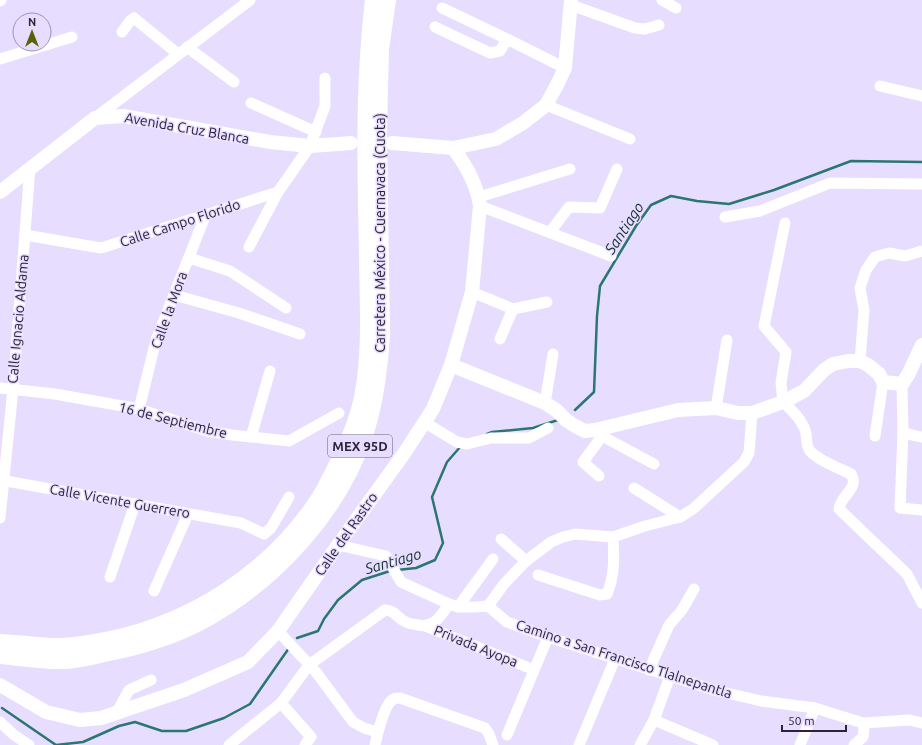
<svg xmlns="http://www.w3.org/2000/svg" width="922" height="745" viewBox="0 0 922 745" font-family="Ubuntu,sans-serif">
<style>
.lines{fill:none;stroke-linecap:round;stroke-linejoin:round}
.stream{stroke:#2b7670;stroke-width:2.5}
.minor{stroke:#fff;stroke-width:11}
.major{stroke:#fff;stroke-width:14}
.highway{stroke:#fff;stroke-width:16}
.labels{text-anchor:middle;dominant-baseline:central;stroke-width:3;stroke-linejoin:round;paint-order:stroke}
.shield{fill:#e7ddff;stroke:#635c74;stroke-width:1}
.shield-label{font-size:13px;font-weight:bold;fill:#2b2439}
.street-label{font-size:14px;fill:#2b2439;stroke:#e7ddff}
.water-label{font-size:15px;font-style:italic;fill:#11312b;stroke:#e7ddff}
</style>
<rect width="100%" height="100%" fill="#e7ddff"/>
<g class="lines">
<g class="stream">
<polyline points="575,410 594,392 597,316 600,286 636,226 651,205 671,196 697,201 729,204 774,190 851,161 922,162"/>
<polyline points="487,434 492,432 533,428 558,420"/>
<polyline points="397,570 416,568 435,560 443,543 432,497 447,462 461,446"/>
<polyline points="297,638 318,631 324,619 338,600 362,580 390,571"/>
<polyline points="2,708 56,745 83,742 119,726 135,722 162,731 186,731 224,718 250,704 289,648"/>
</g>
<g class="minor">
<polyline points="662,0 676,8"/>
<polyline points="0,1 1,0"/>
<polyline points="571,5 635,28 645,29 659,25"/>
<polyline points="442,8 507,39"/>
<polyline points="435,27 490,53 500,51 507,39 565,68"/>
<polyline points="122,32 130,21 134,18 178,54"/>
<polyline points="187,47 234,82"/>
<polyline points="0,59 72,37"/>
<polyline points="880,86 922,96"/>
<polyline points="251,103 316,132"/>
<polyline points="546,105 630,139"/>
<polyline points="95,118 250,0"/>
<polyline points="479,197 570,169"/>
<polyline points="480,206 611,256"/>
<polyline points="725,217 760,211 830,183 922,184"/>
<path d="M 785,223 L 764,326 L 786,352 L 781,383 L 783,402 C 791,409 804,422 806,434 C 807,440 806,446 810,451 C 819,461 839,468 851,474 C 860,488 840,496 839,509 L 907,574 L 922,603"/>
<polyline points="550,232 569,207 600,208 617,169"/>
<polyline points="25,235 101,248 278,192 310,146 325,106 325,78"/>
<polyline points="249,247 278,192"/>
<polyline points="189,258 230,271 286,308"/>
<polyline points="472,292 513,309 500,339"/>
<polyline points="174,295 239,313 300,334"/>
<polyline points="513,309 547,302"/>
<polyline points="860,361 864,310 860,288 866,270 875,257 889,253 905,256 922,251"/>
<polyline points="902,384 903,433 900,508 922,510"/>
<polyline points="0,388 55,394 139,409 207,431 232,435 289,441 339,413"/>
<polyline points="545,403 553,354"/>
<polyline points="716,408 727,340"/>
<polyline points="139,409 156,340 206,214"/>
<polyline points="424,422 457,442 467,444 491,438 529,438 548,428"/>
<polyline points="595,430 602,436 654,464"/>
<polyline points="903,433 922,437"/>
<polyline points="875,436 883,382"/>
<polyline points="251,437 270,371"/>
<polyline points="599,476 583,462 602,436"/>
<polyline points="0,480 241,523 264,534 271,528 289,497"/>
<polyline points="634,488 680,517"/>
<polyline points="0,518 13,389 30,167"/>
<polyline points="501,539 526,561"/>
<polyline points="338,545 386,556 401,582 449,604 458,607 475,607 488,606 507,622 548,637 714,690 761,701 815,708 863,723 909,720 922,723"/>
<path d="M 538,575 L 600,595 L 607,594 C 615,575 614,557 613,537"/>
<polyline points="110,577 135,504"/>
<polyline points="154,591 188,514"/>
<polyline points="488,606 504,584 526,561 551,542 563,537 575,534 613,537 645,526 680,517 693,509 744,462 749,453 752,413"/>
<polyline points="458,607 493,559"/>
<polyline points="425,626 527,667"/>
<polyline points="278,631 316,672 353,722 364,728 377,732"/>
<polyline points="649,670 669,625 682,610 694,589"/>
<polyline points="281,703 311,737 305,745"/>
<polyline points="117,712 129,690 151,680"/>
<polyline points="654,720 713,745"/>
<polyline points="0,722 14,735 29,745"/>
<polyline points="507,735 548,637"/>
<path d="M 229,745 L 281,703 L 309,665 L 385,610 C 397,611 396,618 406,622 C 409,624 414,624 418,625 C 434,628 441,616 449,604"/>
<path d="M 375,745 C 377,735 384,707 391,701 C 394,698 396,698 400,698 L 485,728 L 489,734 L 493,745"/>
<polyline points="579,745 615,659"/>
<polyline points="640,745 654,720 670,676"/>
<polyline points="800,745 815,708"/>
<polyline points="854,745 863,737 864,730 863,723"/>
</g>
<g class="major">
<polyline points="392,143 453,148 496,139 523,123 546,105 557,85 565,68 571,0"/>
<polyline points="0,192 95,118 123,116 270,142 310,146 351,143"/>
<polyline points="451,365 545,403 556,410 566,420 575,426 585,431 595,430 678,410 716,408 738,413 752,413 783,402 804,391 824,370 833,364 848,361 860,361 868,365 879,374 883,382 902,384 908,375 922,345"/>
<path d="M 0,685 L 46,712 L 80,720 L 101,718 L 184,690 L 248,662 L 278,631 L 338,545 L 403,455 L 433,409 L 451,365 L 472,292 L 480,206 C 477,185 466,165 453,148"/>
</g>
<g class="highway">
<path d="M 0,642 C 18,643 35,645 53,646 C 68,646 95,642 110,639 C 191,622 267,574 315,504 C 325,490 332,473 340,458 C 350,437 359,415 363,392 C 371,345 367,298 367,251 C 365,167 363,83 373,0"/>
<path d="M 0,656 C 22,658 44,662 66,661 C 82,660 98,655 114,652 C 146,645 181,634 210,617 C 278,578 340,510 365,435 C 376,402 380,368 382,334 L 379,133 L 381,49 L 388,0"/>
</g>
</g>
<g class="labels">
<rect class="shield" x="328" y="435" width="64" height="22" rx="3"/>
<g class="shield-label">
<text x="360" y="446">MEX 95D</text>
</g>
<g class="street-label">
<text transform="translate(187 128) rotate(10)">Avenida Cruz Blanca</text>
<text transform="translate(180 223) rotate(-18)">Calle Campo Florido</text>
<text transform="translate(380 233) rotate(-90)">Carretera México - Cuernavaca (Cuota)</text>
<text transform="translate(169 310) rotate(-70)">Calle la Mora</text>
<text transform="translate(18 319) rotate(-85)">Calle Ignacio Aldama</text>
<text transform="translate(173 420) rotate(14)">16 de Septiembre</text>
<text transform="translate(120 501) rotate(10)">Calle Vicente Guerrero</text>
<text transform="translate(346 534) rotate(-55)">Calle del Rastro</text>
<text transform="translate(476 646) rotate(22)">Privada Ayopa</text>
<text transform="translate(624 659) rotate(18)">Camino a San Francisco Tlalnepantla</text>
</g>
<g class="water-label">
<text transform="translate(624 228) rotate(-57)">Santiago</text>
<text transform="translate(393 561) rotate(-16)">Santiago</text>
</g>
</g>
<g transform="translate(32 32)"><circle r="19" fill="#e7ddff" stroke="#9c93b0"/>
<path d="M0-3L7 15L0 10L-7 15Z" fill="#556307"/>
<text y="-6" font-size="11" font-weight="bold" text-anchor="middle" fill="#2b2439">N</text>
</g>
<path d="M782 725v6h64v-6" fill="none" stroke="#2b2439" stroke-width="2"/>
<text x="788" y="725" font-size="12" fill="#2b2439" stroke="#e7ddff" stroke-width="3" paint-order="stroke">50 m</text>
</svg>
